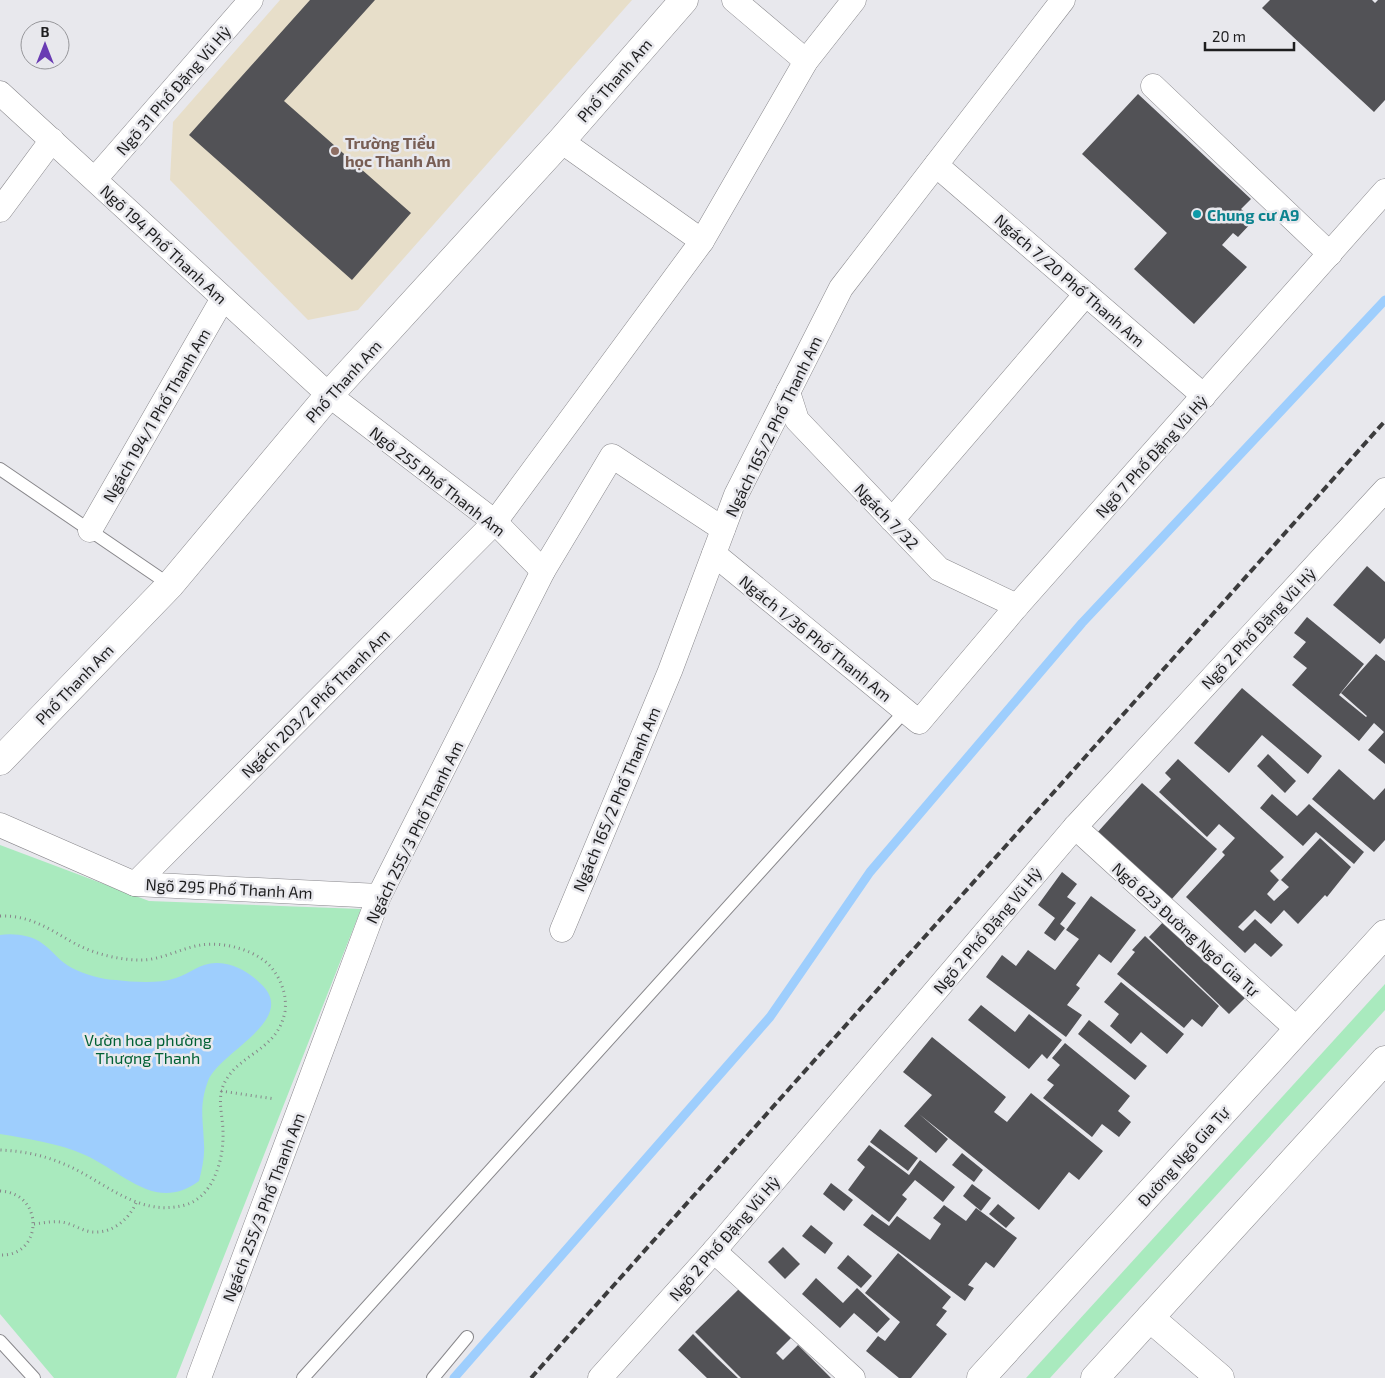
<svg xmlns="http://www.w3.org/2000/svg" width="1385" height="1378" viewBox="0 0 1385 1378" font-family="'Exo 2',sans-serif">
<style>
.education{fill:#e7dec9}
.green{fill:#a9eabe}
.water{fill:#9ecefd}
.lines{fill:none;stroke-linecap:round;stroke-linejoin:round}
.stream{stroke:#9ecefd;stroke-width:9}
.building{fill:#525256}
.service-casing{stroke:#89888c;stroke-width:14}
.minor-casing{stroke:#89888c;stroke-width:25}
.tertiary-casing{stroke:#89888c;stroke-width:29}
.primary-casing{stroke:#89888c;stroke-width:29}
.path{stroke:#87878a;stroke-width:3;stroke-dasharray:1 4;stroke-linecap:butt}
.service{stroke:#fff;stroke-width:12}
.minor{stroke:#fff;stroke-width:24}
.tertiary{stroke:#fff;stroke-width:28}
.primary{stroke:#fff;stroke-width:28}
.rail{stroke:#3c3c3d;stroke-width:4;stroke-dasharray:8 4;stroke-linecap:butt}
.education-dot{fill:#8d6e63;stroke:#e8e8ed;stroke-width:2}
.culture-dot{fill:#0f9aa8;stroke:#e8e8ed;stroke-width:2}
.labels{text-anchor:middle;dominant-baseline:central;stroke-width:5;stroke-linejoin:round;paint-order:stroke}
.street-label{font-size:16px;fill:#1e1e1f;stroke:#e8e8ed}
.education-label{font-size:16px;font-weight:bold;fill:#785e54;stroke:#e8e8ed;text-anchor:start}
.culture-label{font-size:16px;font-weight:bold;fill:#0d838f;stroke:#e8e8ed;text-anchor:start}
.park-label{font-size:16px;fill:#006034;stroke:#e8e8ed}
</style>
<rect width="100%" height="100%" fill="#e8e8ed"/>
<polygon class="education" points="280,0 632,0 358,310 308,320 170,180 173,122"/>
<g class="green">
<polygon points="0,845 149,901 361,909 176,1378 54,1378 0,1314"/>
<polygon points="1385,984 1385,1010 1050,1378 1026,1378"/>
</g>
<path class="water" d="M 0,935 C 13,933 32,935 43,944 C 54,952 60,962 72,968 C 84,974 103,980 116,980 C 134,982 158,984 176,978 C 191,973 201,962 218,963 C 235,964 249,972 261,984 C 299,1020 219,1052 208,1081 C 199,1106 203,1118 204,1144 C 205,1156 202,1169 199,1181 C 156,1213 125,1173 85,1155 C 58,1143 29,1139 0,1134 Z"/>
<g class="lines">
<polyline class="stream" points="454,1378 770,1017 870,872 1082,623 1385,300"/>
</g>
<g class="building">
<polygon points="310,0 375,0 284,101 411,213 352,280 189,135"/>
<polygon points="1270,0 1372,0 1375,3 1378,0 1385,0 1385,100 1374,112 1262,8"/>
<polygon points="1138,94 1251,199 1241,209 1254,220 1238,237 1233,233 1222,245 1247,267 1194,324 1134,269 1167,233 1082,154"/>
<polygon points="1367,566 1385,582 1385,638 1380,644 1333,605"/>
<polygon points="1307,617 1364,664 1339,695 1366,717 1367,716 1341,693 1376,654 1385,661 1385,764 1368,750 1384,732 1374,723 1359,741 1292,685 1307,668 1293,657 1306,642 1294,633"/>
<polygon points="1242,688 1322,756 1308,774 1262,735 1229,773 1194,743"/>
<polygon points="1268,754 1296,781 1285,793 1257,766"/>
<polygon points="1178,759 1284,857 1270,871 1279,880 1267,894 1274,901 1289,887 1281,880 1320,838 1351,867 1327,897 1325,895 1298,924 1284,910 1271,924 1255,910 1238,927 1243,931 1255,919 1283,945 1271,957 1255,943 1245,953 1186,897 1225,855 1222,852 1235,838 1219,824 1207,837 1159,792 1171,779 1165,773"/>
<polygon points="1339,769 1374,800 1385,788 1385,840 1374,852 1312,799"/>
<polygon points="1142,783 1217,849 1171,900 1096,834"/>
<polygon points="1272,794 1297,816 1309,804 1364,852 1354,864 1316,832 1303,846 1260,808"/>
<polygon points="1062,872 1077,884 1067,897 1076,903 1060,924 1065,928 1055,941 1044,933 1055,918 1038,905"/>
<polygon points="1091,896 1136,930 1111,963 1099,954 1076,985 1080,988 1067,1005 1082,1015 1066,1037 986,977 1002,955 1016,966 1028,950 1055,970 1079,939 1066,930"/>
<polygon points="1166,919 1246,997 1229,1014 1149,937"/>
<polygon points="1145,936 1219,1006 1202,1027 1192,1019 1184,1028 1117,974 1135,952 1132,950"/>
<polygon points="1121,982 1184,1034 1167,1054 1141,1032 1131,1044 1110,1026 1119,1014 1104,1002"/>
<polygon points="981,1005 1015,1032 1029,1014 1062,1040 1047,1059 1042,1054 1029,1069 968,1020"/>
<polygon points="1089,1020 1147,1066 1135,1080 1078,1034"/>
<polygon points="932,1037 1006,1097 994,1112 1007,1122 1031,1093 1103,1151 1079,1180 1069,1172 1039,1210 919,1114 948,1139 936,1153 904,1126 932,1095 903,1072"/>
<polygon points="1065,1043 1130,1096 1118,1111 1131,1122 1119,1137 1102,1124 1092,1137 1043,1098 1054,1085 1047,1080 1060,1065 1052,1058"/>
<polygon points="880,1129 918,1158 908,1171 870,1142"/>
<polygon points="869,1145 909,1175 920,1160 955,1187 943,1202 915,1180 902,1195 907,1199 889,1222 848,1190 865,1167 857,1160"/>
<polygon points="962,1153 983,1170 974,1182 952,1165"/>
<polygon points="831,1183 853,1200 844,1211 823,1194"/>
<polygon points="972,1184 991,1198 981,1211 963,1196"/>
<polygon points="998,1204 1015,1218 1006,1228 989,1214"/>
<polygon points="944,1205 966,1221 976,1208 1017,1238 994,1268 986,1262 968,1285 974,1288 965,1301 863,1225 872,1214 889,1226 897,1216 930,1240 941,1224 933,1218"/>
<polygon points="811,1225 833,1243 825,1254 802,1236"/>
<polygon points="783,1247 800,1264 785,1279 768,1262"/>
<polygon points="898,1253 951,1297 942,1308 947,1311 936,1325 947,1334 911,1378 899,1378 866,1351 878,1336 885,1341 900,1322 865,1293"/>
<polygon points="848,1255 872,1276 861,1288 837,1268"/>
<polygon points="816,1278 843,1303 857,1288 890,1319 877,1333 854,1313 840,1328 802,1294"/>
<polygon points="740,1288 791,1338 776,1353 783,1360 798,1345 831,1378 741,1378 695,1332"/>
<polygon points="693,1334 717,1358 738,1378 707,1378 678,1350"/>
</g>
<g class="lines">
<defs>
<g id="service">
<polyline points="0,469 170,585"/>
<polyline points="0,1341 34,1378"/>
<polyline points="303,1378 905,711"/>
<polyline points="433,1378 467,1337"/>
</g>
<g id="minor">
<polyline points="734,0 806,61"/>
<polyline points="1153,86 1330,254"/>
<polyline points="0,93 329,395 495,522 543,571"/>
<polyline points="561,141 702,241"/>
<polyline points="936,165 1204,396"/>
<polyline points="95,179 251,0"/>
<polyline points="0,210 52,140"/>
<polyline points="788,392 797,420 939,569 1017,606"/>
<polyline points="892,520 1086,294"/>
<polyline points="90,530 222,300"/>
<polyline points="714,554 919,722 1017,606 1385,191"/>
<polyline points="0,825 135,884 379,896"/>
<polyline points="1075,827 1298,1030"/>
<polyline points="135,884 495,522 702,241 806,61 854,0"/>
<polyline points="562,930 670,671 736,495 841,288 1063,0"/>
<polyline points="714,1251 853,1378"/>
<polyline points="199,1378 379,896 543,571 612,456 723,529"/>
<polyline points="600,1378 714,1251 1075,827 1385,490"/>
</g>
<g id="tertiary">
<polyline points="0,761 170,585 329,395 561,141 684,0"/>
<polyline points="1150,1318 1220,1378"/>
</g>
<g id="primary">
<polyline points="981,1378 1385,934"/>
<polyline points="1095,1378 1385,1060"/>
</g>
</defs>
<use href="#service" class="service-casing"/>
<use href="#minor" class="minor-casing"/>
<use href="#tertiary" class="tertiary-casing"/>
<use href="#primary" class="primary-casing"/>
<g class="path">
<path d="M 0,916 C 30,915 49,929 74,943 C 94,954 119,960 141,960 C 162,960 181,948 201,945 C 224,941 261,951 274,971 C 282,982 287,997 285,1011 C 278,1053 233,1054 222,1089 C 218,1103 223,1118 223,1132 C 224,1158 214,1197 185,1205 C 138,1218 103,1180 64,1164 C 43,1155 22,1151 0,1150"/>
<polyline points="221,1091 275,1099"/>
<path d="M 0,1191 C 45,1193 43,1257 0,1255"/>
<path d="M 34,1224 C 43,1223 52,1221 61,1222 C 72,1223 83,1232 94,1232 C 113,1233 129,1219 136,1203"/>
</g>
<use href="#service" class="service"/>
<use href="#minor" class="minor"/>
<use href="#tertiary" class="tertiary"/>
<use href="#primary" class="primary"/>
<polyline class="rail" points="531,1378 1385,421"/>
</g>
<circle class="education-dot" cx="335" cy="151" r="5"/>
<circle class="culture-dot" cx="1197" cy="214" r="5"/>
<g class="labels">
<g class="street-label">
<text transform="translate(614 80) rotate(-49)">Phố Thanh Am</text>
<text transform="translate(173 90) rotate(-49)">Ngõ 31 Phố Đặng Vũ Hỷ</text>
<text transform="translate(164 244) rotate(43)">Ngõ 194 Phố Thanh Am</text>
<text transform="translate(1070 280) rotate(41)">Ngách 7/20 Phố Thanh Am</text>
<text transform="translate(343 381) rotate(-48)">Phố Thanh Am</text>
<text transform="translate(156 415) rotate(-60)">Ngách 194/1 Phố Thanh Am</text>
<text transform="translate(773 426) rotate(-64)">Ngách 165/2 Phố Thanh Am</text>
<text transform="translate(1151 456) rotate(-48)">Ngõ 7 Phố Đặng Vũ Hỷ</text>
<text transform="translate(438 481) rotate(38)">Ngõ 255 Phố Thanh Am</text>
<text transform="translate(887 516) rotate(46)">Ngách 7/32</text>
<text transform="translate(1258 628) rotate(-47)">Ngõ 2 Phố Đặng Vũ Hỷ</text>
<text transform="translate(816 638) rotate(39)">Ngách 1/36 Phố Thanh Am</text>
<text transform="translate(74 684) rotate(-46)">Phố Thanh Am</text>
<text transform="translate(315 703) rotate(-45)">Ngách 203/2 Phố Thanh Am</text>
<text transform="translate(616 799) rotate(-67)">Ngách 165/2 Phố Thanh Am</text>
<text transform="translate(414 832) rotate(-64)">Ngách 255/3 Phố Thanh Am</text>
<text transform="translate(229 888) rotate(3)">Ngõ 295 Phố Thanh Am</text>
<text transform="translate(1186 929) rotate(42)">Ngõ 623 Đường Ngô Gia Tự</text>
<text transform="translate(987 930) rotate(-50)">Ngõ 2 Phố Đặng Vũ Hỷ</text>
<text transform="translate(1183 1156) rotate(-48)">Đường Ngô Gia Tự</text>
<text transform="translate(263 1207) rotate(-69)">Ngách 255/3 Phố Thanh Am</text>
<text transform="translate(724 1238) rotate(-49)">Ngõ 2 Phố Đặng Vũ Hỷ</text>
</g>
<g class="education-label">
<text x="345" y="142">Trường Tiểu<tspan x="345" dy="18">học Thanh Am</tspan></text>
</g>
<g class="culture-label">
<text x="1207" y="214">Chung cư A9</text>
</g>
<g class="park-label">
<text x="148" y="1039">Vườn hoa phường<tspan x="148" dy="18">Thượng Thanh</tspan></text>
</g>
</g>
<g transform="translate(45 45)"><circle r="24" fill="#e8e8ed" stroke="#97979b"/>
<path d="M0-4L9 19L0 12L-9 19Z" fill="#693bb3"/>
<text y="-8" font-size="14" font-weight="bold" text-anchor="middle" fill="#1e1e1f">B</text>
</g>
<path d="M1205 42v8h89v-8" fill="none" stroke="#1e1e1f" stroke-width="2.5"/>
<text x="1212" y="42" font-size="15" fill="#1e1e1f" stroke="#e8e8ed" stroke-width="4" paint-order="stroke">20 m</text>
</svg>
